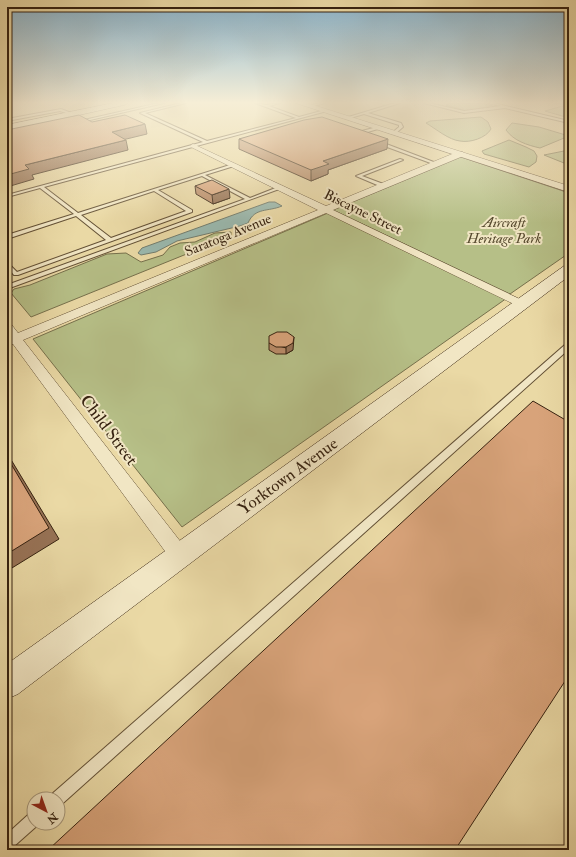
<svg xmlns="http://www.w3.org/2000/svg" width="576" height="857" viewBox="0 0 576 857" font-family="'IM FELL Double Pica',serif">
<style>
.green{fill:#b6bf87;stroke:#76704c}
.water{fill:#9ab9af;stroke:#727d6f}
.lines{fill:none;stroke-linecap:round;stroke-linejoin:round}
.service-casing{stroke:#635035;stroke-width:2}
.minor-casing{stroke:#635035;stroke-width:1}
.tertiary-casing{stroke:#635035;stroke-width:1}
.secondary-casing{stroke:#362210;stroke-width:1}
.service{fill:#f1e6c4;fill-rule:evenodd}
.minor{fill:#f1e6c4;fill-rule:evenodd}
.tertiary{fill:#f1e6c4;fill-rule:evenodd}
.secondary{fill:#f1e6c4;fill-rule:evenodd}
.wall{fill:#ba8c69;stroke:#362210}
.shaded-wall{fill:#977255;stroke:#362210}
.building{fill:#d8a37a;stroke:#362210}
.labels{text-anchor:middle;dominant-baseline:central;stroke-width:4;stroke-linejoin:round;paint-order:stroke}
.far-street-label{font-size:14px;fill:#362210;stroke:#f1e6c4}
.far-park-label{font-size:14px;font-style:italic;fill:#56492e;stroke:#f1e6c4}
.street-label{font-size:17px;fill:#362210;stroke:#f1e6c4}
</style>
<rect width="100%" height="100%" fill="#ead9a5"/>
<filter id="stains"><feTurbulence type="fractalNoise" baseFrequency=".005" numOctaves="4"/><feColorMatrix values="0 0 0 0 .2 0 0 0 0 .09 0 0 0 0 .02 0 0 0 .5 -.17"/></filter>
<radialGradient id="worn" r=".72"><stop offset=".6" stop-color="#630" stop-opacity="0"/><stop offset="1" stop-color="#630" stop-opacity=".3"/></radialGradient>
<g class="green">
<polygon points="451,103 480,103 493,106 491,108 466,111 446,105"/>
<polygon points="555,103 569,103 569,118 545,111 566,105"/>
<path d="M 481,117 L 488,122 L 491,129 C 486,138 470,143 460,141 C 449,140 436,129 426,123 L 430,121 Z"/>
<path d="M 512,123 L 539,127 L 569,136 L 540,148 C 527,145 514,141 506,130 Z"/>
<polygon points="509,140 526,147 534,151 537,156 536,162 529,167 484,154 482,151"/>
<polygon points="569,150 569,165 544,155"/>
<polygon points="461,157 569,193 569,253 510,294 333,210"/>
<polygon points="328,213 507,298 182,527 33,339"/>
<polygon points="231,232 231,236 31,317 11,293 14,289 30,285 107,254 126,253 141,262 163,255 170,247 180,243 195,242 215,233"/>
</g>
<path class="water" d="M 269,202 L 275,202 L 282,206 C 268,212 255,207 248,223 L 240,226 L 177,241 L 156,252 L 141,255 L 138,253 L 142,248 Z"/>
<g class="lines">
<defs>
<g id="service">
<polygon points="159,103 164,103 77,123 75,122"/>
<path d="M 181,103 L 186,103 L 145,113 L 207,141 L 296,118 L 255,103 L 266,105 L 280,103 L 269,106 L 299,117 L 325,110 L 327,111 L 44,187 L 78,213 L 233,164 L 234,166 L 205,175 L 250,198 L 278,187 L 282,188 L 7,289 L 7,285 L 245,199 L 202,176 L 158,190 L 192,210 L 192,212 L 18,275 L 14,275 L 7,267 L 7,262 L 17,272 L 106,240 L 76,216 L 7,239 L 7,235 L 74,214 L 40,188 L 7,197 L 7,195 L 203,142 L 140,113 ZM 154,191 L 186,211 L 111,238 L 81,215 Z"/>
<polygon points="320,103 325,103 310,107 308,106"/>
<polygon points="395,103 400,103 368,113 401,123 403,127 395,134 392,133 399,127 399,125 364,114 347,119 345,118"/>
<polygon points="424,103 429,103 464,111 501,106 488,103 493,103 569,121 569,123 505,108 464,113"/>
<polygon points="61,109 74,114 72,115 60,111 7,121 7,119"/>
<polygon points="377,127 378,129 364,133 363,136 364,138 359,136 362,131"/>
<polygon points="379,142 381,142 439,164 436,165 379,144"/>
<polygon points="400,159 403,160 362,176 386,185 386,187 382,187 356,176"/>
<polygon points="567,343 569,343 569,349 62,804 58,805 58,799 50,799 52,794"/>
<polygon points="34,812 34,823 39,823 39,824 12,848 7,850 7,834 29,814"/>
</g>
<polygon id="minor" points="193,144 326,206 457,152 463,152 463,156 333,210 526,302 528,304 526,306 518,306 326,213 23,340 187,550 189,556 187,562 180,565 173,562 13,344 7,346 7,323 11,324 18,333 318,210 191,147 191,145"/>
<polygon id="tertiary" points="296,103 307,103 569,186 569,192"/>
<g id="secondary">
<polygon points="113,103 128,103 124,105 7,131 7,125"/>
<polygon points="569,265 569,276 18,694 7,699 7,664 564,266"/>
</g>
</defs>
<use href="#service" class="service-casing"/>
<use href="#minor" class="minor-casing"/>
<use href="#tertiary" class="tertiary-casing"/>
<use href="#secondary" class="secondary-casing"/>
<use href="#service" class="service"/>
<use href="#minor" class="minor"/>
<use href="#tertiary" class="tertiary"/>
<use href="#secondary" class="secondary"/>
</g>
<g class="wall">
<polygon points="239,139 387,149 328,170 328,174 311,181 239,149"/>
<polygon points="195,186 230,198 213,204 196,194"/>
<polygon points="269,343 293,350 286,354 276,354 269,350"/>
</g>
<g class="shaded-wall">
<polygon points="145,124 147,134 114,142 112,132"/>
<polygon points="388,139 387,149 328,170 328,174 311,181 311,170 323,161"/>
<polygon points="126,140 128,150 32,175 34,179 7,187 7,175 25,165"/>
<polygon points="229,189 230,198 213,204 212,195"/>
<polygon points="294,337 293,350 286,354 286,347"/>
<polygon points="7,453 59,539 7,571"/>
</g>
<g class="building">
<polygon points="79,115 92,122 125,115 145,124 112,132 126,140 25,165 29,169 7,175 7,130"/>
<polygon points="322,117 388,139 323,161 329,164 311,170 239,139 304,120"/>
<polygon points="212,180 229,189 212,195 195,186"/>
<polygon points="277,332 287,332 294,337 293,343 286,347 276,347 269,343 269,336"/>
<polygon points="533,401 569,422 569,675 455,850 48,850"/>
<polygon points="7,457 49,528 7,554"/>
</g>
<linearGradient id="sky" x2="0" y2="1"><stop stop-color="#89b6d1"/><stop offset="0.46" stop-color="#f6eed6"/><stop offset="1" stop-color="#f6eed6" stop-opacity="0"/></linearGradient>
<rect width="576" height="223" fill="url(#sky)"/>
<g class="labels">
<g class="far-street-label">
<text transform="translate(363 212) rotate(26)">Biscayne Street</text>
<text transform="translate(228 235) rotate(-22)">Saratoga Avenue</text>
</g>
<g class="far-park-label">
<text x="504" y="222">Aircraft<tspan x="504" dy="16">Heritage Park</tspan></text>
</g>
<g class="street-label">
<text transform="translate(109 430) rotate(53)">Child Street</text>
<text transform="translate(288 476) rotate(-36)">Yorktown Avenue</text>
</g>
</g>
<rect width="576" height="857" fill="none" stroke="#ead9a5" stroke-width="24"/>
<rect x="8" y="8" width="560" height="841" fill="none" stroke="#362210" stroke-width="2"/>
<rect x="12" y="12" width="552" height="833" fill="none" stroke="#362210"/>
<g transform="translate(46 811) rotate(139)"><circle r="19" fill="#f1e6c4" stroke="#a6987c"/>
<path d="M0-3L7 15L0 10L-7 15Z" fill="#8f2418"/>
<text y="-6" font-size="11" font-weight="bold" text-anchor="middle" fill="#362210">N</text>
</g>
<rect width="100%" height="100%" filter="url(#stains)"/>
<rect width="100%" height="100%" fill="url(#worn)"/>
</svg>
